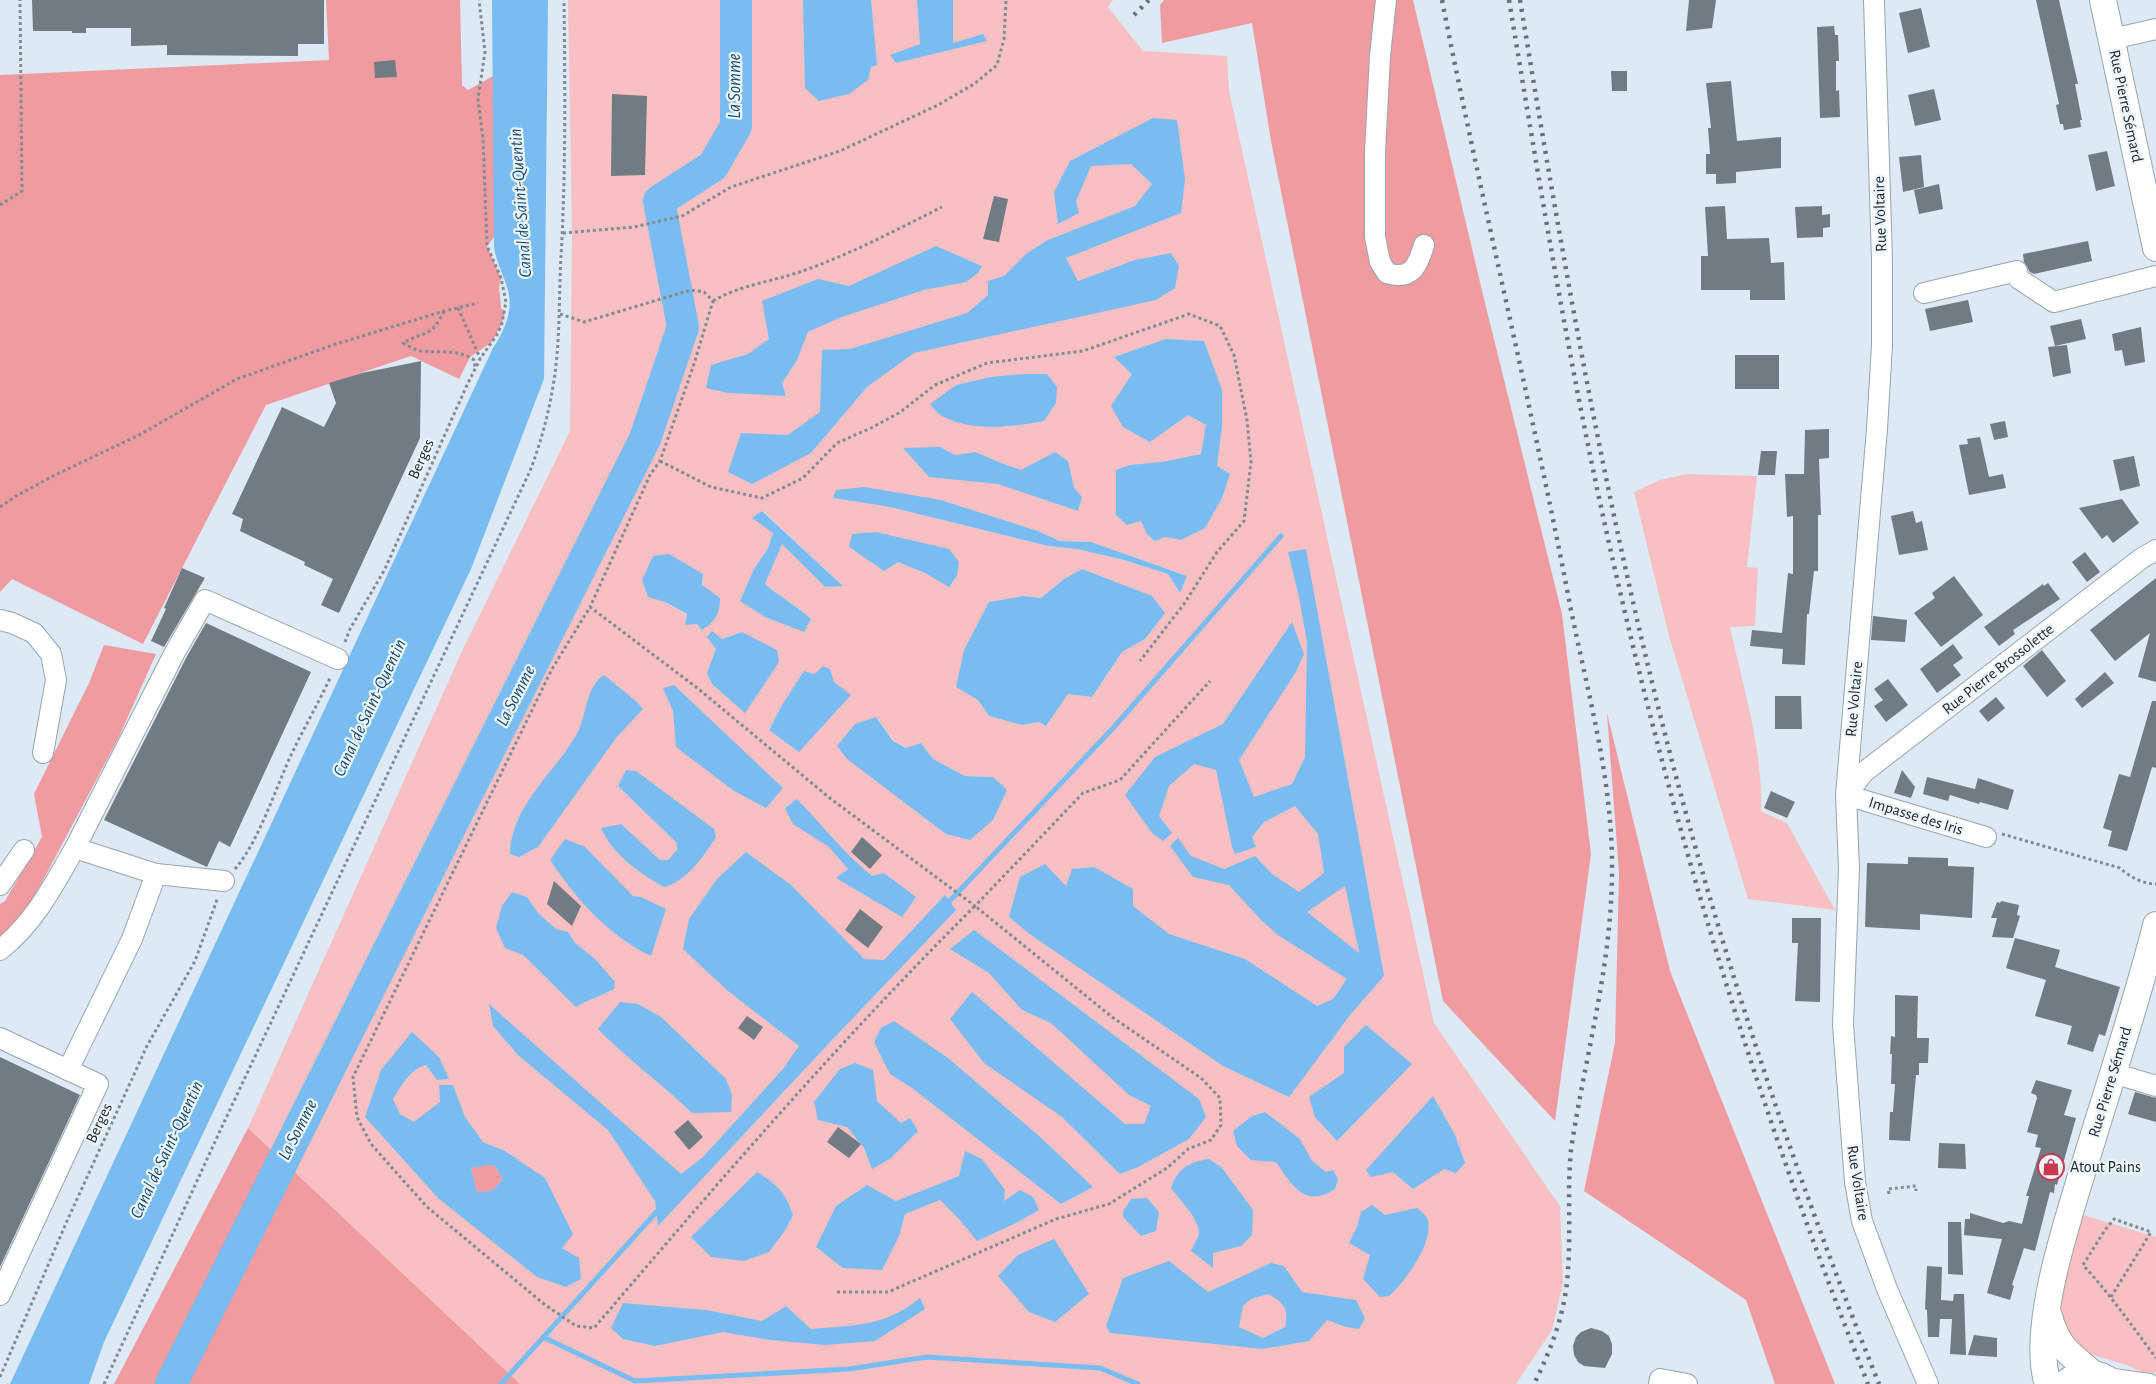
<svg xmlns="http://www.w3.org/2000/svg" width="2156" height="1384" viewBox="0 0 2156 1384" font-family="'Alegreya Sans',sans-serif">
<style>
.green{fill:#f8c0c2;fill-rule:evenodd}
.forest{fill:#f09b9f}
.water{fill:#78bcf1;fill-rule:evenodd}
.lines{fill:none;stroke-linecap:round;stroke-linejoin:round}
.stream{stroke:#78bcf1;stroke-width:5}
.river{stroke:#78bcf1;stroke-width:32}
.building{fill:#707b84}
.minor-casing{stroke:#98a4ae;stroke-width:22}
.major-casing{stroke:#98a4ae;stroke-width:28}
.path{stroke:#828b92;stroke-width:3;stroke-dasharray:3 3;stroke-linecap:butt}
.minor{stroke:#fff;stroke-width:20}
.major{stroke:#fff;stroke-width:26}
.rail{stroke:#697177;stroke-width:4.5;stroke-dasharray:3 6;stroke-linecap:butt}
.labels{text-anchor:middle;dominant-baseline:central;stroke-width:4.5;stroke-linejoin:round;paint-order:stroke}
.street-label{font-size:16px;fill:#24292c;stroke:#ecf6ff}
.poi-label{font-size:16px;fill:#24292c;stroke:#ecf6ff;text-anchor:start}
.water-label{font-size:18px;font-style:italic;fill:#17496d;stroke:#ecf6ff}
</style>
<rect width="100%" height="100%" fill="#dde9f4"/>
<g class="green">
<path d="M 568,0 L 1113,0 L 1108,7 L 1143,51 L 1227,56 L 1229,91 L 1434,1023 L 1560,1206 L 1563,1283 L 1552,1330 L 1516,1384 L 520,1384 L 248,1128 L 463,649 L 570,431 L 572,233 ZM 833,498 L 941,500 L 1038,531 L 1060,541 L 1091,542 L 1187,576 L 1179,592 L 1168,574 L 1124,560 L 1077,549 L 1048,546 L 890,507 ZM 763,511 L 842,585 L 825,587 L 782,543 L 765,584 C 780,597 797,606 811,619 L 804,631 L 740,601 L 754,569 L 768,548 L 773,532 L 753,518 ZM 849,547 L 957,576 L 949,586 L 925,573 L 898,562 L 884,571 ZM 670,555 L 703,574 L 702,629 L 697,624 L 685,625 L 687,615 L 665,602 ZM 1064,579 L 1145,639 L 1122,652 L 1092,697 L 1068,694 L 1046,725 L 1040,722 L 1022,725 L 989,716 L 978,700 L 1023,596 L 1041,598 ZM 742,632 L 745,712 L 712,684 L 707,673 L 722,639 ZM 804,672 L 815,674 L 769,730 L 782,705 ZM 876,717 L 894,741 L 907,748 L 921,743 L 933,759 L 965,776 L 993,777 L 946,834 L 899,797 Z"/>
<path d="M 1687,474 L 1757,476 L 1747,567 L 1758,568 L 1755,626 L 1730,627 C 1743,687 1763,749 1761,811 L 1787,823 L 1835,910 L 1748,899 L 1669,636 L 1634,492 L 1660,480 Z"/>
<polygon points="2080,1214 2156,1237 2156,1373 2142,1372 2129,1366 2084,1352 2057,1337 2063,1292"/>
</g>
<g class="forest">
<polygon points="326,0 460,0 462,85 468,90 493,76 495,228 494,237 487,246 501,278 499,286 501,308 505,312 502,323 492,342 470,357 459,379 411,356 266,405 143,644 12,579 0,592 0,75 329,60"/>
<polygon points="1164,0 1413,0 1484,299 1562,614 1591,854 1555,1121 1443,1001 1271,141 1252,23 1162,43 1160,5"/>
<polygon points="104,645 156,654 118,739 24,916 0,937 0,904 5,901 42,837 34,794 89,683"/>
<polygon points="1607,713 1670,971 1835,1384 1775,1384 1746,1300 1584,1191 1615,1043 1619,872"/>
<polygon points="248,1128 520,1384 114,1384"/>
<polygon points="488,1165 495,1166 503,1179 492,1191 477,1192 471,1168"/>
</g>
<g class="water">
<path d="M 492,0 L 548,0 L 544,379 L 471,569 L 104,1342 L 89,1384 L 10,1384 L 493,348 C 506,328 515,307 506,284 C 502,271 496,261 494,247 Z"/>
<polygon points="803,0 871,0 877,65 871,67 868,80 849,94 819,101 805,88"/>
<polygon points="917,0 953,0 953,43 983,34 987,41 896,63 890,55 920,44"/>
<polygon points="1153,118 1177,120 1185,179 1181,213 1066,258 1078,281 1135,260 1171,253 1179,266 1175,288 1156,300 914,353 867,387 811,453 752,484 728,472 741,433 788,435 820,412 822,350 850,349 967,313 988,295 988,281 1004,276 1027,253 1048,240 1135,206 1152,184 1131,164 1091,166 1076,201 1079,213 1058,224 1054,192 1070,161"/>
<polygon points="936,246 982,266 977,274 966,282 924,290 839,318 808,332 797,360 782,383 786,396 728,393 706,388 711,365 748,354 769,339 762,301 818,279 849,286"/>
<polygon points="1166,339 1204,341 1222,390 1222,426 1217,466 1230,474 1222,498 1205,528 1181,540 1165,537 1155,541 1147,534 1141,521 1127,525 1116,515 1116,470 1130,465 1162,462 1201,454 1206,425 1188,415 1150,442 1123,427 1111,406 1132,374 1114,357"/>
<path d="M 1025,374 L 1047,374 L 1057,387 L 1056,403 L 1044,421 C 1011,427 975,432 944,417 C 938,415 934,408 930,404 L 956,385 L 991,377 Z"/>
<polygon points="940,447 955,455 976,452 1001,463 1021,470 1055,452 1068,461 1074,488 1082,497 1078,511 998,484 929,477 903,448"/>
<polygon points="864,487 941,500 1038,531 1060,541 1091,542 1187,576 1180,593 1168,574 1124,560 1077,549 1048,546 890,507 833,498 836,490"/>
<path d="M 762,511 L 843,586 L 825,587 L 782,544 L 765,584 C 780,597 797,606 811,619 L 804,632 L 765,617 L 740,601 L 754,569 L 768,548 L 773,533 L 752,518 Z"/>
<polygon points="876,532 949,549 959,562 957,576 949,587 925,573 898,562 884,571 849,547 852,534"/>
<path d="M 1306,549 L 1384,976 L 1350,1015 L 1289,1097 L 1223,1066 L 1031,935 L 1009,917 L 1020,877 L 1045,864 L 1066,886 L 1072,869 L 1094,867 L 1133,889 L 1133,906 L 1169,934 L 1245,959 L 1317,1006 L 1333,999 L 1347,979 L 1278,935 L 1261,920 L 1229,885 L 1193,877 L 1170,846 L 1178,838 L 1191,856 L 1224,869 L 1255,856 L 1272,874 L 1299,892 L 1324,873 L 1318,834 L 1295,806 L 1264,822 L 1252,837 L 1256,847 L 1235,854 L 1232,847 L 1216,770 L 1194,764 L 1169,786 L 1159,816 L 1172,833 L 1163,841 L 1152,833 L 1125,795 L 1155,757 L 1223,724 L 1292,622 L 1304,654 L 1296,672 L 1239,760 L 1254,797 L 1292,784 L 1305,757 L 1307,643 L 1299,597 L 1288,552 ZM 1345,886 L 1359,952 L 1359,953 L 1307,912 Z"/>
<path d="M 669,554 L 703,574 L 702,585 L 720,598 C 720,613 716,621 702,630 L 697,624 L 685,625 L 687,614 L 665,602 L 648,597 L 642,580 L 653,556 Z"/>
<polygon points="1082,569 1152,596 1165,613 1145,639 1122,652 1092,697 1068,694 1046,726 1039,722 1022,725 989,716 978,700 956,687 964,650 989,602 1023,596 1041,598 1064,579"/>
<polygon points="712,631 722,639 742,632 777,650 779,662 745,713 712,684 707,673 716,649 707,637"/>
<polygon points="823,666 830,669 834,682 851,695 799,752 769,730 782,705 804,671 815,674"/>
<path d="M 604,675 L 637,702 L 643,709 L 616,738 L 538,847 L 519,857 L 510,854 C 511,805 556,772 578,732 C 587,713 586,686 604,675 Z"/>
<polygon points="674,685 783,788 766,808 734,791 676,747 673,711 663,688"/>
<polygon points="876,717 893,741 906,748 921,743 933,759 965,776 993,777 1007,790 993,820 970,840 946,834 847,759 837,746 855,724"/>
<path d="M 626,770 L 636,771 L 714,829 L 716,837 C 704,856 687,881 664,887 C 638,872 614,856 601,828 L 621,824 L 660,860 L 668,860 L 677,850 L 677,843 L 618,786 Z"/>
<path d="M 797,799 C 822,825 844,853 872,876 L 884,873 L 916,897 L 902,917 L 836,878 L 848,869 L 829,847 L 793,824 L 785,808 Z"/>
<path d="M 565,839 L 585,847 L 633,896 L 641,897 L 666,909 L 651,956 C 608,935 577,900 550,860 Z"/>
<polygon points="746,852 791,885 864,959 884,960 945,895 956,910 832,1040 658,1226 655,1201 608,1130 518,1055 493,1026 489,1004 681,1174 703,1157 783,1069 799,1046 728,991 683,949 689,919 717,879"/>
<path d="M 512,892 L 527,897 L 538,913 L 556,929 L 568,932 L 575,943 L 595,959 L 615,982 L 614,989 C 601,996 589,999 576,1007 L 523,955 L 505,948 L 496,928 L 502,906 Z"/>
<polygon points="974,930 1199,1099 1206,1117 1189,1139 1138,1167 1120,1174 1062,1117 984,1063 950,1019 972,992 1125,1124 1144,1124 1151,1106 1129,1095 1051,1023 1022,1010 989,973 950,949"/>
<path d="M 620,1002 L 638,1004 L 661,1017 L 726,1079 L 732,1095 L 731,1112 L 692,1113 C 662,1084 627,1059 598,1029 Z"/>
<polygon points="894,1021 948,1058 1038,1135 1093,1187 1061,1204 912,1088 890,1074 874,1042 881,1028"/>
<polygon points="1366,1025 1412,1064 1337,1141 1315,1117 1309,1097 1344,1073 1344,1047"/>
<path d="M 412,1032 L 439,1057 L 449,1079 L 437,1080 L 426,1065 C 409,1070 402,1085 393,1099 L 400,1114 L 414,1122 L 440,1102 L 439,1085 L 453,1085 L 465,1117 L 483,1142 L 505,1151 L 545,1178 L 573,1234 L 562,1248 L 579,1258 L 581,1279 L 566,1287 L 537,1277 L 438,1198 L 365,1117 L 381,1070 ZM 488,1165 L 495,1166 L 503,1179 L 492,1191 L 477,1192 L 471,1168 Z"/>
<polygon points="855,1063 873,1070 877,1101 901,1123 910,1118 918,1131 890,1159 872,1169 864,1148 847,1127 818,1120 814,1102 840,1069"/>
<polygon points="1433,1096 1455,1135 1465,1163 1456,1173 1444,1169 1413,1189 1393,1172 1371,1177 1366,1170"/>
<path d="M 1265,1112 L 1300,1139 L 1312,1161 L 1326,1172 L 1333,1170 L 1338,1179 L 1335,1189 C 1305,1209 1292,1185 1276,1162 L 1251,1160 L 1237,1146 L 1233,1131 L 1252,1116 Z"/>
<polygon points="965,1151 982,1159 1005,1190 1004,1201 1020,1190 1033,1197 1039,1210 1016,1223 977,1241 960,1220 940,1200 905,1214 899,1236 882,1270 843,1268 816,1247 836,1206 867,1185 896,1201 959,1176"/>
<path d="M 1209,1159 L 1222,1168 L 1253,1210 L 1252,1235 L 1241,1246 L 1213,1253 L 1213,1268 L 1191,1251 C 1193,1246 1198,1239 1199,1233 C 1200,1220 1179,1199 1171,1188 C 1178,1168 1189,1162 1209,1159 Z"/>
<path d="M 757,1172 C 778,1185 785,1192 793,1215 L 786,1229 L 769,1252 L 744,1261 L 711,1257 L 691,1237 Z"/>
<polygon points="1147,1198 1159,1212 1156,1231 1141,1236 1123,1217 1123,1212 1131,1199"/>
<path d="M 1372,1205 L 1385,1215 L 1417,1208 C 1420,1211 1425,1214 1427,1218 C 1436,1240 1405,1282 1389,1296 L 1380,1297 L 1363,1279 L 1370,1255 L 1349,1243 L 1357,1227 L 1361,1212 Z"/>
<polygon points="1054,1239 1089,1294 1055,1322 1029,1312 998,1276 1018,1255"/>
<path d="M 1169,1261 L 1208,1292 L 1271,1263 L 1284,1266 L 1302,1292 L 1356,1300 L 1365,1318 L 1359,1329 L 1346,1327 L 1327,1320 L 1309,1341 L 1262,1349 L 1110,1333 L 1106,1326 L 1123,1278 ZM 1268,1294 C 1284,1303 1289,1308 1285,1327 L 1263,1338 L 1239,1327 L 1243,1306 L 1251,1299 Z"/>
<path d="M 920,1298 L 925,1309 L 875,1341 L 825,1345 L 770,1340 L 723,1332 L 655,1346 L 623,1339 L 611,1328 L 623,1303 L 706,1310 L 762,1321 L 786,1306 L 811,1329 C 854,1325 885,1327 920,1298 Z"/>
</g>
<g class="lines">
<g class="stream">
<polyline points="945,906 1114,727 1281,536"/>
<polyline points="543,1337 635,1381 849,1369 927,1357 1100,1368 1138,1384"/>
<polyline points="501,1384 661,1207"/>
</g>
<polyline class="river" points="171,1384 645,439 683,327 659,201 713,166 736,126 736,0"/>
</g>
<g class="building">
<polygon points="32,0 324,0 324,44 298,44 298,56 167,55 167,45 131,46 131,28 86,28 86,33 72,33 72,31 33,31"/>
<polygon points="1689,0 1716,0 1712,28 1686,31"/>
<polygon points="2036,0 2059,0 2078,84 2075,84 2082,120 2080,120 2081,127 2064,130 2063,124 2060,124 2056,105 2059,104"/>
<polygon points="1921,8 1930,47 1908,53 1899,13"/>
<polygon points="1834,26 1835,35 1838,35 1839,61 1836,61 1836,91 1839,90 1840,117 1820,118 1817,27"/>
<polygon points="395,60 397,77 375,78 374,62"/>
<polygon points="1611,71 1627,71 1627,91 1612,91"/>
<polygon points="1731,81 1737,141 1781,137 1781,168 1736,172 1736,183 1716,184 1716,174 1706,174 1706,154 1710,154 1708,128 1711,128 1706,83"/>
<polygon points="1934,89 1941,120 1915,126 1908,95"/>
<polygon points="612,94 647,96 645,175 611,176"/>
<polygon points="2107,151 2115,186 2096,191 2088,155"/>
<polygon points="1921,155 1924,187 1903,192 1899,157"/>
<polygon points="1939,184 1943,209 1919,214 1914,190"/>
<polygon points="994,196 1008,199 999,242 983,239"/>
<polygon points="1725,206 1727,239 1769,238 1771,263 1784,262 1785,300 1750,300 1750,290 1701,290 1701,256 1708,256 1705,207"/>
<polygon points="1822,206 1822,215 1830,214 1830,227 1823,228 1823,237 1797,238 1795,207"/>
<polygon points="2088,241 2092,261 2034,274 2030,272 2024,262 2023,254"/>
<polygon points="1968,300 1973,322 1930,331 1925,309"/>
<polygon points="2081,319 2086,339 2055,346 2050,326"/>
<polygon points="2141,327 2145,362 2125,366 2122,350 2115,351 2112,334"/>
<polygon points="2067,345 2071,373 2053,377 2048,347"/>
<rect x="1735" y="355" width="44" height="34"/>
<polygon points="421,361 420,438 339,613 321,605 333,579 304,565 305,562 240,531 243,519 232,514 282,407 324,427 336,403 329,383 362,373"/>
<polygon points="2005,421 2008,437 1994,440 1990,424"/>
<polygon points="1829,429 1829,458 1819,459 1821,515 1818,515 1818,571 1814,571 1809,614 1807,614 1805,665 1782,664 1783,649 1750,646 1752,630 1782,633 1788,573 1793,574 1793,516 1787,517 1785,474 1804,474 1805,430"/>
<polygon points="1980,437 1989,477 2003,474 2006,488 1969,495 1959,445 1968,444 1967,439"/>
<polygon points="1761,451 1777,451 1775,475 1758,475"/>
<polygon points="2134,456 2140,486 2120,491 2113,460"/>
<polygon points="2122,499 2139,523 2113,543 2107,535 2102,539 2079,508"/>
<polygon points="1913,511 1916,523 1922,521 1928,550 1899,555 1891,516"/>
<polygon points="2085,552 2100,572 2087,582 2072,562"/>
<polygon points="182,568 205,578 164,647 151,641 166,609 164,608"/>
<polygon points="1954,576 1983,615 1941,647 1914,613 1935,598 1932,593"/>
<polygon points="2156,578 2156,682 2138,677 2150,633 2115,661 2090,630"/>
<polygon points="2048,583 2060,599 2013,630 2015,634 1999,646 1984,627 2043,584 2044,586"/>
<polygon points="1873,616 1907,620 1905,642 1871,640"/>
<polygon points="206,623 311,672 230,847 219,841 207,867 104,820 186,658"/>
<polygon points="1953,644 1963,658 1953,665 1961,675 1937,693 1920,669"/>
<polygon points="2042,650 2066,681 2047,697 2023,666"/>
<polygon points="2105,672 2114,683 2082,708 2075,699"/>
<polygon points="1888,679 1908,705 1886,722 1874,706 1883,700 1874,689"/>
<polygon points="1775,696 1801,696 1802,729 1775,729"/>
<polygon points="1996,697 2005,708 1988,722 1979,711"/>
<polygon points="2152,701 2156,701 2156,768 2152,767 2127,851 2108,846 2112,831 2103,828 2119,774 2130,777"/>
<polygon points="1902,770 1915,787 1911,798 1894,793"/>
<polygon points="1927,777 1975,789 1978,778 2014,790 2008,810 1980,802 1979,804 1950,795 1948,801 1923,794"/>
<polygon points="1771,791 1795,802 1787,818 1764,808"/>
<polygon points="862,837 882,855 870,869 851,852"/>
<polygon points="1908,857 1948,858 1948,866 1974,867 1972,918 1920,914 1920,930 1865,927 1867,863 1908,864"/>
<polygon points="554,881 581,906 572,926 547,904"/>
<polygon points="2001,901 2019,905 2017,915 2020,916 2013,938 1992,937 1997,918 1991,918 1997,902 2000,903"/>
<polygon points="860,909 883,927 868,948 845,930"/>
<polygon points="1792,918 1821,918 1820,1002 1795,1001 1798,943 1792,943"/>
<polygon points="2015,938 2060,950 2055,967 2120,987 2105,1036 2099,1034 2093,1052 2067,1044 2072,1026 2035,1016 2046,980 2006,968"/>
<polygon points="1895,995 1918,996 1917,1038 1929,1038 1928,1063 1919,1063 1919,1075 1916,1075 1910,1141 1889,1140 1890,1112 1893,1112 1895,1084 1891,1084 1892,1054 1890,1054 1891,1036 1895,1037"/>
<polygon points="747,1016 763,1027 754,1040 738,1028"/>
<polygon points="0,1057 80,1095 0,1267"/>
<polygon points="2036,1080 2072,1090 2064,1115 2076,1118 2057,1185 2055,1184 2054,1193 2050,1192 2035,1251 2024,1248 2012,1285 2014,1286 2010,1300 1987,1293 2002,1239 1964,1235 1965,1219 1970,1219 1970,1213 2003,1223 2009,1221 2022,1224 2029,1196 2026,1196 2041,1148 2035,1147 2038,1135 2027,1132 2037,1098 2036,1095 2031,1093"/>
<polygon points="2135,1092 2156,1098 2156,1122 2128,1114"/>
<polygon points="688,1120 703,1137 689,1150 674,1132"/>
<polygon points="838,1127 861,1144 849,1158 827,1142"/>
<polygon points="1939,1143 1965,1144 1966,1169 1938,1168"/>
<polygon points="1948,1222 1961,1222 1963,1275 1948,1274"/>
<polygon points="1927,1266 1942,1267 1941,1300 1953,1301 1954,1294 1964,1294 1966,1355 1950,1354 1952,1319 1940,1319 1939,1337 1928,1337 1927,1310 1925,1309"/>
<polygon points="1591,1328 1602,1331 1609,1336 1612,1344 1612,1354 1605,1368 1584,1366 1578,1362 1574,1355 1573,1346 1576,1337 1581,1332"/>
<polygon points="1974,1335 1997,1338 1997,1357 1968,1355"/>
</g>
<g class="lines">
<defs>
<g id="minor">
<path d="M 1386,0 L 1380,56 L 1375,152 L 1375,237 L 1380,262 L 1387,273 C 1412,281 1418,265 1424,245"/>
<polyline points="1874,0 1882,260 1882,345 1877,429 1846,795 1849,869 1843,1025 1855,1182 1862,1221 1887,1289 1928,1384"/>
<polyline points="2112,39 2156,29"/>
<polyline points="1924,293 2017,271 2019,279 2054,302 2156,276"/>
<polyline points="0,620 12,623 34,633 51,654 56,680 43,753"/>
<polyline points="1986,837 1846,795 1864,772 2142,558 2156,550"/>
<polyline points="75,848 175,652 205,600 338,659"/>
<polyline points="0,885 24,850"/>
<path d="M 0,950 C 35,922 53,886 75,848 L 156,874 L 224,881"/>
<polyline points="0,1038 68,1070 132,939 156,874"/>
<polyline points="2113,1073 2156,1086"/>
<polyline points="0,1295 98,1084 68,1070"/>
<polyline points="2106,1378 2149,1384"/>
<polyline points="1659,1384 1660,1379 1687,1384"/>
</g>
<g id="major">
<polyline points="2103,0 2156,248"/>
<path d="M 2049,1316 C 2057,1347 2069,1353 2092,1373"/>
<path d="M 2048,1384 C 2028,1325 2077,1192 2095,1131 C 2116,1063 2139,994 2156,925"/>
<path d="M 2064,1384 C 2080,1371 2097,1370 2114,1384"/>
</g>
</defs>
<use href="#minor" class="minor-casing"/>
<use href="#major" class="major-casing"/>
<g class="path">
<polyline points="0,205 22,191 20,0"/>
<polyline points="563,233 634,227 682,216 731,187 840,151 938,105 974,84 997,65 1004,39 1006,0"/>
<path d="M 713,301 C 742,284 777,281 808,269 C 855,252 898,229 942,207"/>
<polyline points="458,308 480,358"/>
<path d="M 444,311 C 431,338 426,330 403,343 C 409,346 415,350 421,351 C 439,353 459,349 474,360 L 475,367"/>
<polyline points="560,314 584,322 691,290 704,292 713,301 693,367 660,461 650,475 590,607"/>
<polyline points="660,461 711,487 762,498 803,478 837,443 871,428 899,413 935,385 987,363 1083,351 1189,314 1220,326 1234,355 1247,420 1251,462 1244,521 1217,552 1184,604 1140,661"/>
<polyline points="0,507 16,496 55,475 139,435 237,379 336,344 444,311 478,303"/>
<polyline points="345,642 350,629 385,569 467,385 480,359 498,333 502,323 506,302 501,278 487,246 483,139 478,99 485,52 479,0"/>
<path d="M 2002,834 L 2120,868 C 2130,877 2143,884 2156,884"/>
<path d="M 235,869 C 260,840 276,786 293,751 C 305,726 319,702 331,676"/>
<polyline points="1889,1194 1888,1189 1916,1186 1916,1191"/>
<path d="M 837,1292 L 888,1292 L 1056,1219 L 1109,1204 L 1167,1168 L 1188,1149 L 1211,1140 L 1221,1125 L 1220,1098 L 1201,1078 L 1112,1017 L 975,906 C 840,1040 717,1184 594,1328 L 576,1326 L 544,1304 L 426,1206 L 371,1144 L 357,1117 L 353,1077 L 552,669 L 590,607 L 696,687 L 831,799 L 975,906 L 1083,793 L 1120,780 L 1210,681"/>
<path d="M 2111,1297 L 2151,1232 L 2114,1219 L 2105,1230 L 2083,1265 C 2110,1294 2132,1326 2156,1358"/>
<polyline points="0,1377 67,1221 147,1046 195,961 218,897"/>
<path d="M 104,1384 L 219,1133 L 530,471 C 543,437 552,401 556,365 C 560,329 559,292 561,256 C 566,171 565,85 564,0"/>
</g>
<use href="#minor" class="minor"/>
<use href="#major" class="major"/>
<g class="rail">
<path d="M 1442,0 C 1482,204 1532,406 1571,610 C 1588,694 1612,779 1612,865 C 1613,962 1585,1055 1571,1150 C 1567,1190 1571,1230 1568,1270 C 1566,1310 1552,1348 1534,1384"/>
<path d="M 1509,0 C 1541,192 1572,384 1616,574 C 1679,850 1763,1121 1868,1384"/>
<path d="M 1520,0 C 1558,230 1597,459 1653,686 C 1711,924 1788,1157 1879,1384"/>
<polyline points="1134,15 1149,0"/>
</g>
</g>
<defs>
<symbol id="shop-ring" viewBox="-11 -11 22 22"><circle r="9.5" fill="#ecf6ff" stroke="#c9394f" stroke-width="1.5"/><path d="M-5-2.5h2.3a2.7 3.5 0 0 1 5.4 0H5L5.5 6h-11ZM-1.5-2.5h3a1.5 2.3 0 0 0-3 0Z" fill="#c9394f"/></symbol>
</defs>
<g fill-rule="evenodd">
<use href="#shop-ring" x="2036" y="1152" width="30" height="30"/>
</g>
<g class="labels">
<g class="street-label">
<text transform="translate(2126 106) rotate(78)">Rue Pierre Sémard</text>
<text transform="translate(1880 214) rotate(-92)">Rue Voltaire</text>
<text transform="translate(421 459) rotate(-66)">Berges</text>
<text transform="translate(1998 669) rotate(-38)">Rue Pierre Brossolette</text>
<text transform="translate(1854 699) rotate(-85)">Rue Voltaire</text>
<text transform="translate(1916 816) rotate(17)">Impasse des Iris</text>
<text transform="translate(2110 1082) rotate(-73)">Rue Pierre Sémard</text>
<text transform="translate(99 1123) rotate(-65)">Berges</text>
<text transform="translate(1858 1183) rotate(81)">Rue Voltaire</text>
</g>
<g class="poi-label">
<text x="2070" y="1167">Atout Pains</text>
</g>
<g class="water-label">
<text transform="translate(735 86) rotate(-90)">La Somme</text>
<text transform="translate(521 203) rotate(-94)">Canal de Saint-Quentin</text>
<text transform="translate(516 696) rotate(-63)">La Somme</text>
<text transform="translate(370 708) rotate(-65)">Canal de Saint-Quentin</text>
<text transform="translate(298 1130) rotate(-63)">La Somme</text>
<text transform="translate(167 1150) rotate(-65)">Canal de Saint-Quentin</text>
</g>
</g>
</svg>
